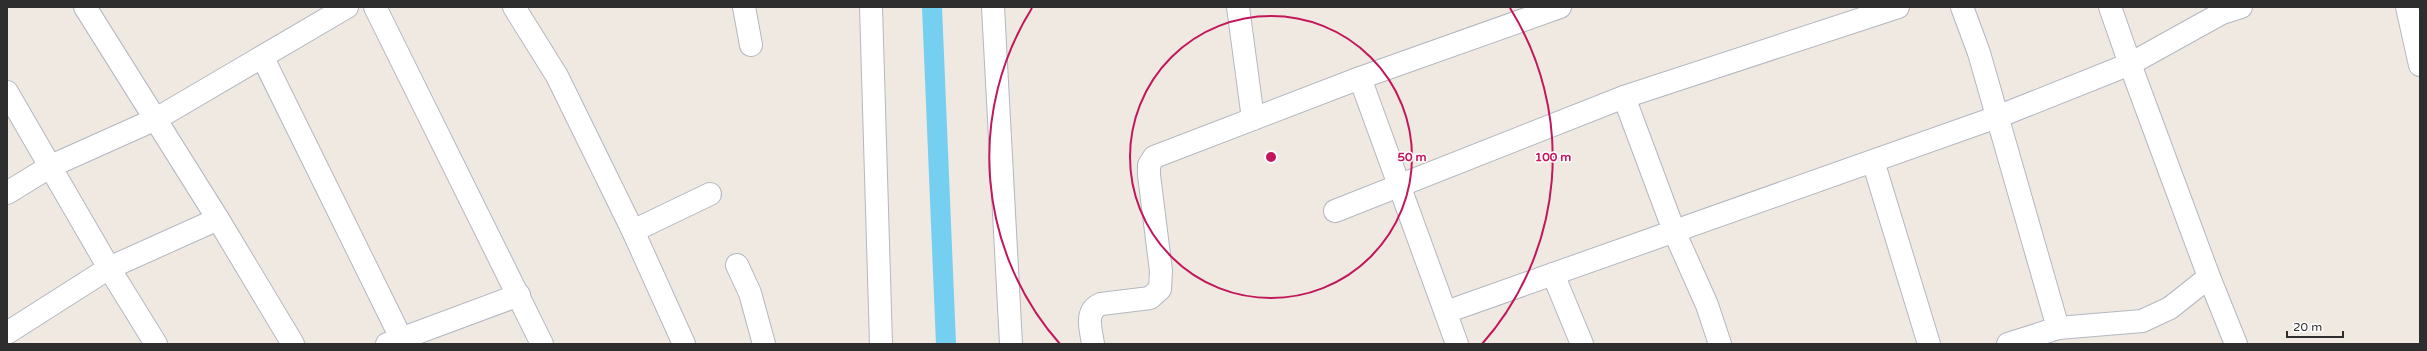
<svg xmlns="http://www.w3.org/2000/svg" width="2427" height="351" viewBox="0 0 2427 351" font-family="'Varela Round',sans-serif">
<style>
.lines{fill:none;stroke-linecap:round;stroke-linejoin:round}
.canal{stroke:#75cff0;stroke-width:20}
.street-casing{stroke:#b4b7c1;stroke-width:24}
.street{stroke:#fff;stroke-width:22}
.ring{fill:none;stroke:#c2185b;stroke-width:2}
.centre{fill:#c2185b;stroke:#fff;stroke-width:2}
.ring-label{font-size:12px;text-anchor:middle;font-weight:bold;fill:#c2185b;stroke:#fff;stroke-width:3;stroke-linejoin:round;paint-order:stroke}
</style>
<rect width="100%" height="100%" fill="#efe9e1"/>
<g class="lines">
<polyline class="canal" points="932,7 946,344"/>
<defs>
<g id="street">
<polyline points="85,7 218,219 293,344"/>
<polyline points="375,7 542,344"/>
<polyline points="514,7 557,76 633,231 684,344"/>
<polyline points="744,7 751,45"/>
<polyline points="871,7 881,344"/>
<polyline points="993,7 1011,344"/>
<polyline points="1238,7 1253,119"/>
<polyline points="1962,7 1979,53 2058,328"/>
<polyline points="2407,7 2420,65"/>
<polyline points="263,58 401,338"/>
<polyline points="1360,78 1457,344"/>
<polyline points="7,92 109,268 156,344"/>
<polyline points="1624,97 1674,231 1707,305 1720,344"/>
<polyline points="1873,161 1929,344"/>
<polyline points="7,193 51,166 156,119 347,7"/>
<polyline points="1335,211 1624,97 1898,7"/>
<polyline points="633,231 710,194"/>
<polyline points="737,265 750,293 764,344"/>
<polyline points="1553,274 1582,344"/>
<polyline points="1446,312 1997,117 2130,64 2110,7"/>
<polyline points="7,333 109,268 218,219"/>
<polyline points="387,344 519,295"/>
<path d="M 1093,344 C 1091,329 1084,311 1101,304 L 1150,298 L 1160,289 L 1161,271 L 1149,175 L 1149,165 L 1154,157 L 1360,78 L 1560,7"/>
<polyline points="2008,344 2058,328 2142,321 2170,308 2209,277"/>
<polyline points="2236,344 2209,277 2130,64 2222,13 2241,7"/>
</g>
</defs>
<use href="#street" class="street-casing"/>
<use href="#street" class="street"/>
</g>
<g class="ring">
<circle cx="1271" cy="157" r="141"/>
<path d="M1060 344A282 282 0 0 1 1032 8M1510 8A282 282 0 0 1 1482 344"/>
</g>
<circle cx="1271" cy="157" r="6" class="centre"/>
<g class="ring-label">
<text x="1412" y="161">50 m</text>
<text x="1553" y="161">100 m</text>
</g>
<rect width="2427" height="351" fill="none" stroke="#2e2e2e" stroke-width="16"/>
<path d="M2287 331v6h56v-6" fill="none" stroke="#2e2e2e" stroke-width="2"/>
<text x="2293" y="331" font-size="12" fill="#2e2e2e" stroke="#ffffff" stroke-width="3" paint-order="stroke">20 m</text>
</svg>
